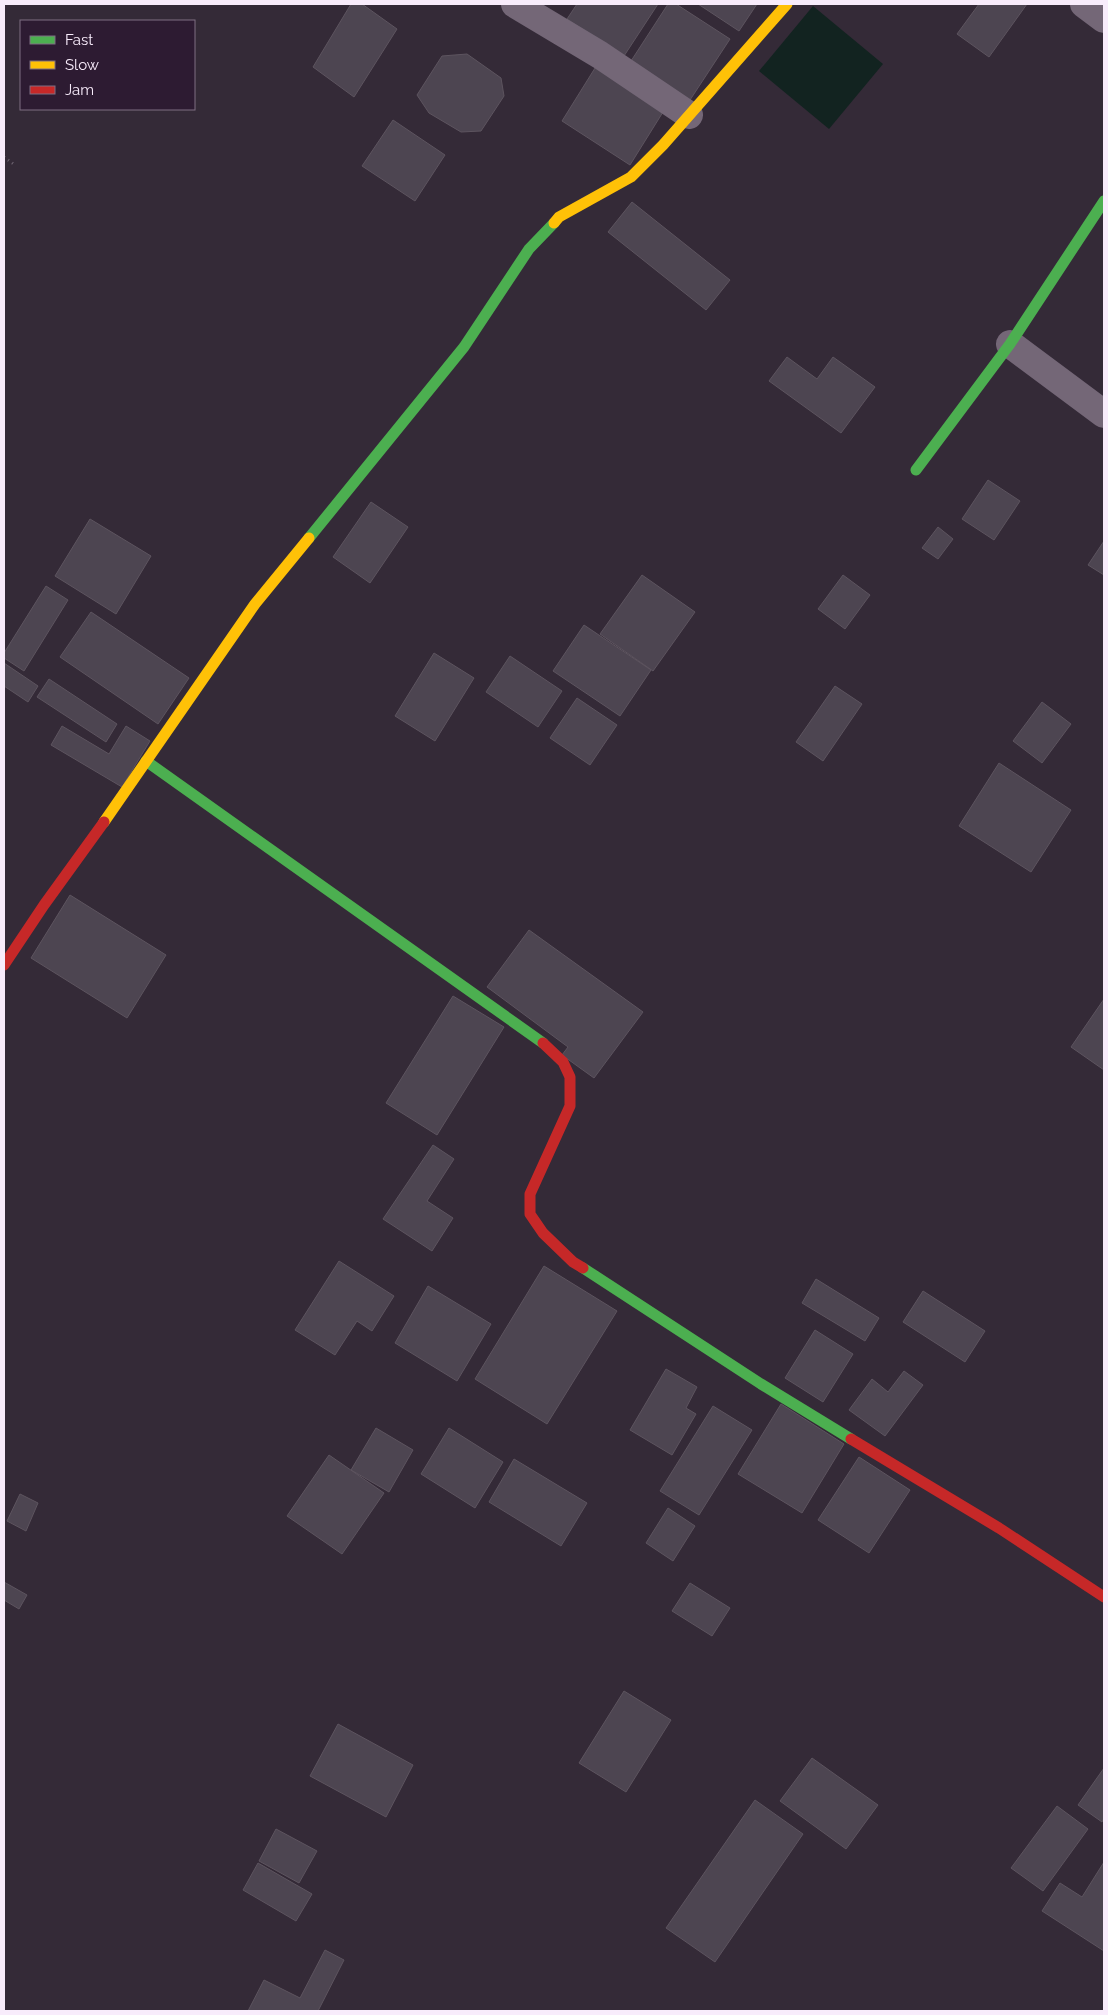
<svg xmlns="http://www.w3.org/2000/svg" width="1108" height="2015" viewBox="0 0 1108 2015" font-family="Raleway,sans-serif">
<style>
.water{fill:#122320}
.building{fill:#4d4551;stroke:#5d545f}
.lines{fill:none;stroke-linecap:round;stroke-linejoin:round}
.path{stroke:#6f6572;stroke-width:3;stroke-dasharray:1 4;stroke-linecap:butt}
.street{stroke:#746777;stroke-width:28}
.fast{stroke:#4caf50;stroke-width:11}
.slow{stroke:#ffc107;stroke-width:11}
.jam{stroke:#c62828;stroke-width:11}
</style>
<rect width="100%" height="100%" fill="#342a37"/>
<polygon class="water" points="813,6 883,64 829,129 759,71"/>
<g class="building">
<polygon points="351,4 362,4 397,29 354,97 313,67"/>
<polygon points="577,4 658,4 624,56 567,19"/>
<polygon points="668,4 676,4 730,39 690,100 631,61"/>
<polygon points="698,4 757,4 739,31"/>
<polygon points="979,4 1027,4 989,57 957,34"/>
<polygon points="467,54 501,78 504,96 481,131 461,132 429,113 417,95 442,56"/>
<polygon points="600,60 668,104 630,165 562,121"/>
<polygon points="393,120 445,155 415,201 362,166"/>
<polygon points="632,202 730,280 706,310 608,232"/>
<polygon points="787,357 817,379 833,357 875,387 841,433 769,381"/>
<polygon points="988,480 1020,501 994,540 962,519"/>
<polygon points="371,502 408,527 370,583 333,557"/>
<polygon points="90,519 151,556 116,614 55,576"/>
<polygon points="938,527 953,539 938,559 922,548"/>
<polygon points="1104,541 1104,575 1088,565"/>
<polygon points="642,575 695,612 653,671 600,634"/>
<polygon points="843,575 870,595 845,629 818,609"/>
<polygon points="46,586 68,600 24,671 4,658 4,653"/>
<polygon points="91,612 189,678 158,724 60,657"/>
<polygon points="584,625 651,670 620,716 553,671"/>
<polygon points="434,653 474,678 435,741 395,716"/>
<polygon points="510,656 562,691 538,727 486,692"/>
<polygon points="4,663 38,686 28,702 4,686"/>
<polygon points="49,679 117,724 106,742 37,697"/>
<polygon points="835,686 862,704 823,761 796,742"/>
<polygon points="577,698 617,725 590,765 550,738"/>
<polygon points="1042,702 1071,724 1042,763 1013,741"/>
<polygon points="62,726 109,754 126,726 150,741 122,787 51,745"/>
<polygon points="999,763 1071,810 1031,872 959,826"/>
<polygon points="70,895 166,955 127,1018 31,958"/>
<polygon points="529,930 643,1012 594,1078 562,1055 568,1047 487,987"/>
<polygon points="453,996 504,1027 437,1135 386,1103"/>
<polygon points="1104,999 1104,1070 1071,1047"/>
<polygon points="433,1145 454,1159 427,1201 453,1218 432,1251 383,1219"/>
<polygon points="339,1261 394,1296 372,1331 357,1321 335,1355 295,1330"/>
<polygon points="544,1266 617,1311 547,1424 475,1379"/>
<polygon points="816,1279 879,1318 865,1341 802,1303"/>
<polygon points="428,1286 491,1324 457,1381 395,1343"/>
<polygon points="923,1291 985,1331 965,1362 903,1322"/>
<polygon points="815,1330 853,1354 823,1402 785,1378"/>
<polygon points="666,1369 697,1387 686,1408 696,1414 672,1455 630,1430"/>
<polygon points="904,1371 923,1385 885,1436 849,1410 872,1379 888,1392"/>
<polygon points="781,1404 844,1444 802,1513 738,1474"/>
<polygon points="713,1406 752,1430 699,1515 660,1491"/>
<polygon points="376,1428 413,1450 389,1492 351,1470"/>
<polygon points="449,1428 503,1462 475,1508 421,1474"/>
<polygon points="329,1455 384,1493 342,1554 287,1516"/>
<polygon points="859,1457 910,1490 869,1553 818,1520"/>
<polygon points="514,1459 587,1503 561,1546 489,1502"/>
<polygon points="20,1494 38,1503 26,1531 7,1521"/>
<polygon points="668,1508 695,1526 673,1561 646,1543"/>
<polygon points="4,1582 27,1595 19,1609 4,1600"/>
<polygon points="690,1583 730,1608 712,1636 672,1611"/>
<polygon points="624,1691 671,1720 626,1792 579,1763"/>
<polygon points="338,1724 413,1765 386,1817 310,1776"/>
<polygon points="812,1758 878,1805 846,1849 780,1801"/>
<polygon points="1104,1768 1104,1818 1102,1822 1078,1805"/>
<polygon points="755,1800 803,1834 715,1962 666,1928"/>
<polygon points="1057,1806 1088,1829 1043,1891 1011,1868"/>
<polygon points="276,1829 317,1851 299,1883 259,1861"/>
<polygon points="1104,1862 1104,1951 1042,1911 1060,1883 1082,1897"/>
<polygon points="258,1863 312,1894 296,1921 243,1890"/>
<polygon points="325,1950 344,1960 318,2011 248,2011 264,1980 300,1998"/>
</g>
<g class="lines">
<polyline class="path" points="4,157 15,165"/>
<g class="street">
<polyline points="515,4 600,55 689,115"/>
<polyline points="1084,4 1104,19"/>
<polyline points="1010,344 1104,414"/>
</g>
<g class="fast">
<polyline points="916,470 1010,344 1104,201"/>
<polyline points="309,538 464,347 529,249 554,223"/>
<polyline points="146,761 543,1043"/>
<polyline points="583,1268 761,1384 851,1439"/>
</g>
<g class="slow">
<polyline points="554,223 559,217 631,177 663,145 787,4"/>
<polyline points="104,822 255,604 309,538"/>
</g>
<g class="jam">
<polyline points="4,965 44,905 104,822"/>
<polyline points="543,1043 563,1062 570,1077 570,1106 530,1194 530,1214 543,1233 573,1262 583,1268"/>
<polyline points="851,1439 999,1528 1104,1597"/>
</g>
</g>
<rect width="1108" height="2015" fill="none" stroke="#f8ecfb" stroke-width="10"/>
<rect x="20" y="20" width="175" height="90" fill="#2d1b32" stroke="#7e6f82"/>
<rect x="30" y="36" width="25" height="8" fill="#4caf50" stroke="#7e6f82"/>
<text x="65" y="45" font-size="15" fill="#f8ecfb">Fast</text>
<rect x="30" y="61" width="25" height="8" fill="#ffc107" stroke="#7e6f82"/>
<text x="65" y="70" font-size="15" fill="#f8ecfb">Slow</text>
<rect x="30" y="86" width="25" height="8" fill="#c62828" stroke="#7e6f82"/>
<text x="65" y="95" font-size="15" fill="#f8ecfb">Jam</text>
</svg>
